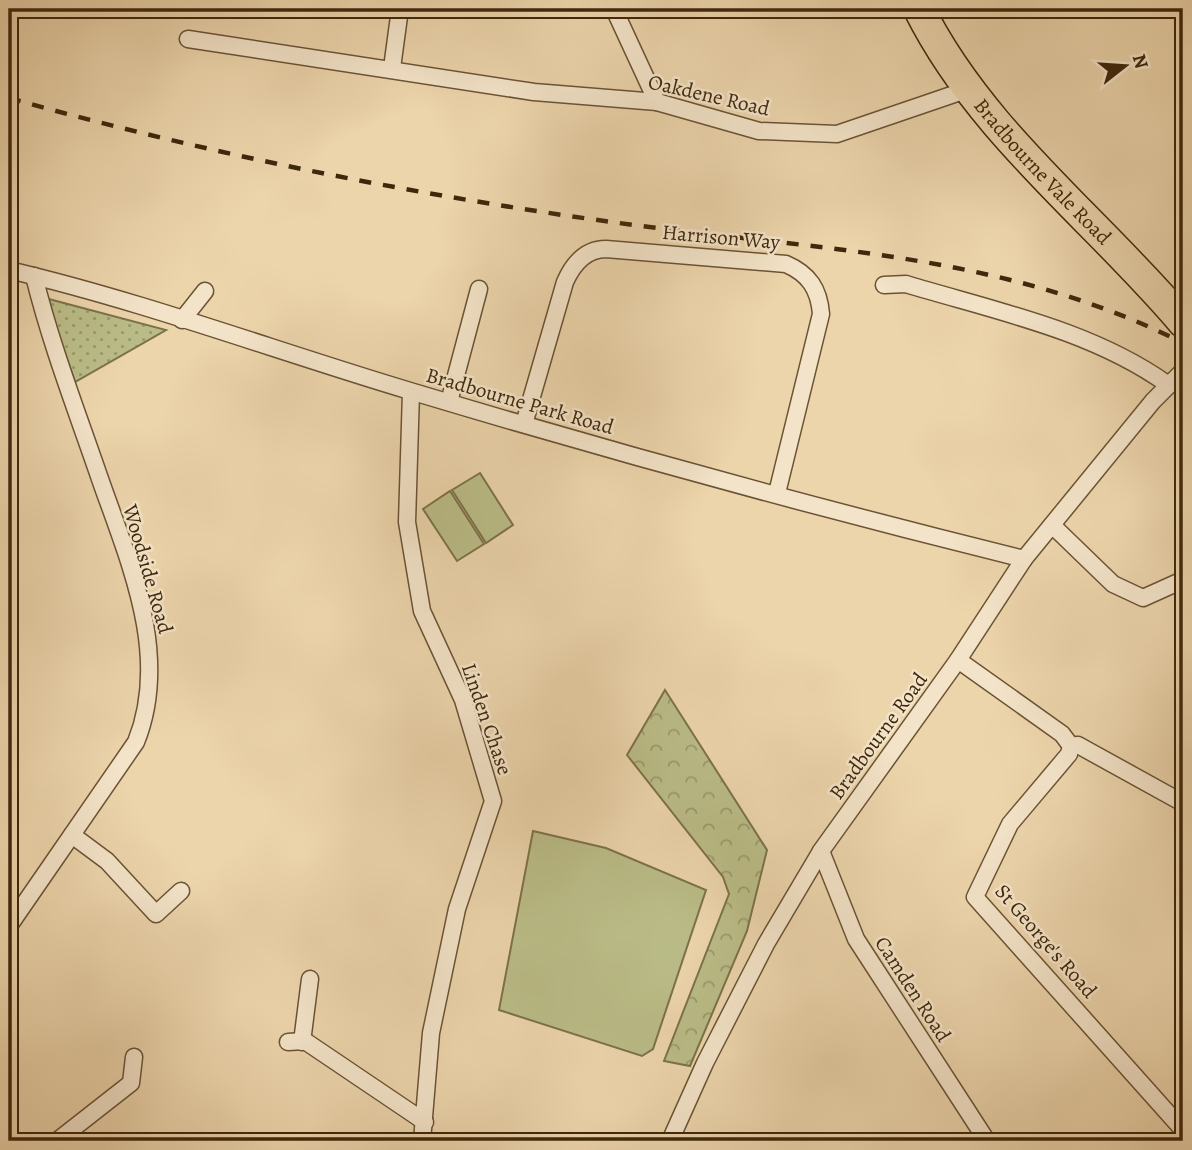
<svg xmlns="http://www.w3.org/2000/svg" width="1192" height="1150" viewBox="0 0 1192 1150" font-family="Alegreya,serif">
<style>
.grass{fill:url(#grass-dots);stroke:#7c724a;stroke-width:2}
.forest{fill:url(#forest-crowns);stroke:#7c724a;stroke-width:2}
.pitch{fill:#babc87;stroke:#7c724a;stroke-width:2}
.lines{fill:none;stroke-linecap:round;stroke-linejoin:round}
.street-casing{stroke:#6a5334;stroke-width:19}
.highway-casing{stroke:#3e280c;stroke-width:33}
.street{stroke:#f3e3c8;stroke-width:16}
.highway{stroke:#ecd4ab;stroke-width:30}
.rail{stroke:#3e280c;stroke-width:4.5;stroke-dasharray:12 12;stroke-linecap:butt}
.labels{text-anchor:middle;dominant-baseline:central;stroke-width:5;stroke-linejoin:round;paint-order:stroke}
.street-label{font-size:21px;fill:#3e280c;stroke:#f3e3c8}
</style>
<defs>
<pattern id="grass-dots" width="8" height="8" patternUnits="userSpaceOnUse" patternTransform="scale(1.75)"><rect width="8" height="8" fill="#babc87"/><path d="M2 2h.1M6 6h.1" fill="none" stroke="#99996d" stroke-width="1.8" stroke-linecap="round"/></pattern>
<pattern id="forest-crowns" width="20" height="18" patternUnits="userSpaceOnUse" patternTransform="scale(1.75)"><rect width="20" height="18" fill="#babc87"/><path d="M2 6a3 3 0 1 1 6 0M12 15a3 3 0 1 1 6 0" fill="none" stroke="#99996d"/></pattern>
</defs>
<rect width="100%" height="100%" fill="#ecd4ab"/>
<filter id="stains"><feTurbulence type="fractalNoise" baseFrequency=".00286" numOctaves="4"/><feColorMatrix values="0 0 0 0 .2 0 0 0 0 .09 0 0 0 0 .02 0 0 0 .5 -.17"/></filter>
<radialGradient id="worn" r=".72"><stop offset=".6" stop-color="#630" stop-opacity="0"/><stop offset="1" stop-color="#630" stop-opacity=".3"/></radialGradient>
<polygon class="grass" points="45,298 166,330 75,382"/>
<polygon class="forest" points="665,690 767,850 747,931 690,1066 664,1061 729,894 723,877 627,755"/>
<g class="pitch">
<polygon points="480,473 513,525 486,543 452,490"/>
<polygon points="450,491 484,544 457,561 423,509"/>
<polygon points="533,831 606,848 706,890 653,1049 642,1056 499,1010"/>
</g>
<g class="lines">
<defs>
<g id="street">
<polyline points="614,9 657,102"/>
<polyline points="188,39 534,92 657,102 759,131 837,134 969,89"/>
<polyline points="392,68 400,9"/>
<path d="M 9,270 C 145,302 276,351 410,391 C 613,452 818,508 1024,559"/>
<path d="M 884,285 L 906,284 C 995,311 1091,330 1167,384"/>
<polyline points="182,320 205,291"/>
<polyline points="411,392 407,522 422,611 463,700 493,801 457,909 431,1033 422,1141"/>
<polyline points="449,402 479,289"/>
<path d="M 524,424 L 565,282 C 573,264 585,249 606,249 L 786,264 C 809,274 819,289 821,314 L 777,493"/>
<polyline points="1052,525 1113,584 1143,598 1183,580"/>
<polyline points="958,660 1062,734 1071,746 1069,754 1010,824 975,897 1183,1130"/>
<polyline points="1071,746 1078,745 1183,803"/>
<polyline points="72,835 107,861 156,914 181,891"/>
<polyline points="821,851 856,939 987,1141"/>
<path d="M 9,926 L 136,742 C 171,655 129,562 100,479 C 77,412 51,345 34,276"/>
<polyline points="288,1042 305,1041 425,1122"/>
<polyline points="302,1042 310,979"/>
<polyline points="57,1141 131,1083 134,1057"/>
<polyline points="670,1141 705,1063 766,944 821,851 958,660 1024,559 1153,401 1183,371"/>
</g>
<g id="highway">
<path id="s1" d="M 919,9 C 981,133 1095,218 1183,322"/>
</g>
</defs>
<use href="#street" class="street-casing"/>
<use href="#highway" class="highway-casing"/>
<use href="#street" class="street"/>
<use href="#highway" class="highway"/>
<path class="rail" d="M 9,98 C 208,154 414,195 619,223 C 813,250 1003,252 1183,343"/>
</g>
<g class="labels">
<g class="street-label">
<text transform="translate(709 95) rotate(13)">Oakdene Road</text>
<text stroke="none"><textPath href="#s1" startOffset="205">Bradbourne Vale Road</textPath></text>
<text transform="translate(721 237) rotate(5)">Harrison Way</text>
<text transform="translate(520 401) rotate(16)">Bradbourne Park Road</text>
<text transform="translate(148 569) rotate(74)">Woodside Road</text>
<text transform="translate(487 719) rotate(71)">Linden Chase</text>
<text transform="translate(878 736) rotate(-54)">Bradbourne Road</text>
<text transform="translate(1046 941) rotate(49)">St George's Road</text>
<text transform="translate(913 989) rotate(57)">Camden Road</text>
</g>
</g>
<rect width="1192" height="1150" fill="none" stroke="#ecd4ab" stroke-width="35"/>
<rect x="10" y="10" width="1171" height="1129" fill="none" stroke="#3e280c" stroke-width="3.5"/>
<rect x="18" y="18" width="1157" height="1115" fill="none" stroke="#3e280c" stroke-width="2"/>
<g transform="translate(1125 66) rotate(73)" stroke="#f3e3c8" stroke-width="5" paint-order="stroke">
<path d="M0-5L12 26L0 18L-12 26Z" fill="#3e280c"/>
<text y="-10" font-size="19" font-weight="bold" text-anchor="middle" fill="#3e280c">N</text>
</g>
<rect width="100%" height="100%" filter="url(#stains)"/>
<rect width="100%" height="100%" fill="url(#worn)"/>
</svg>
